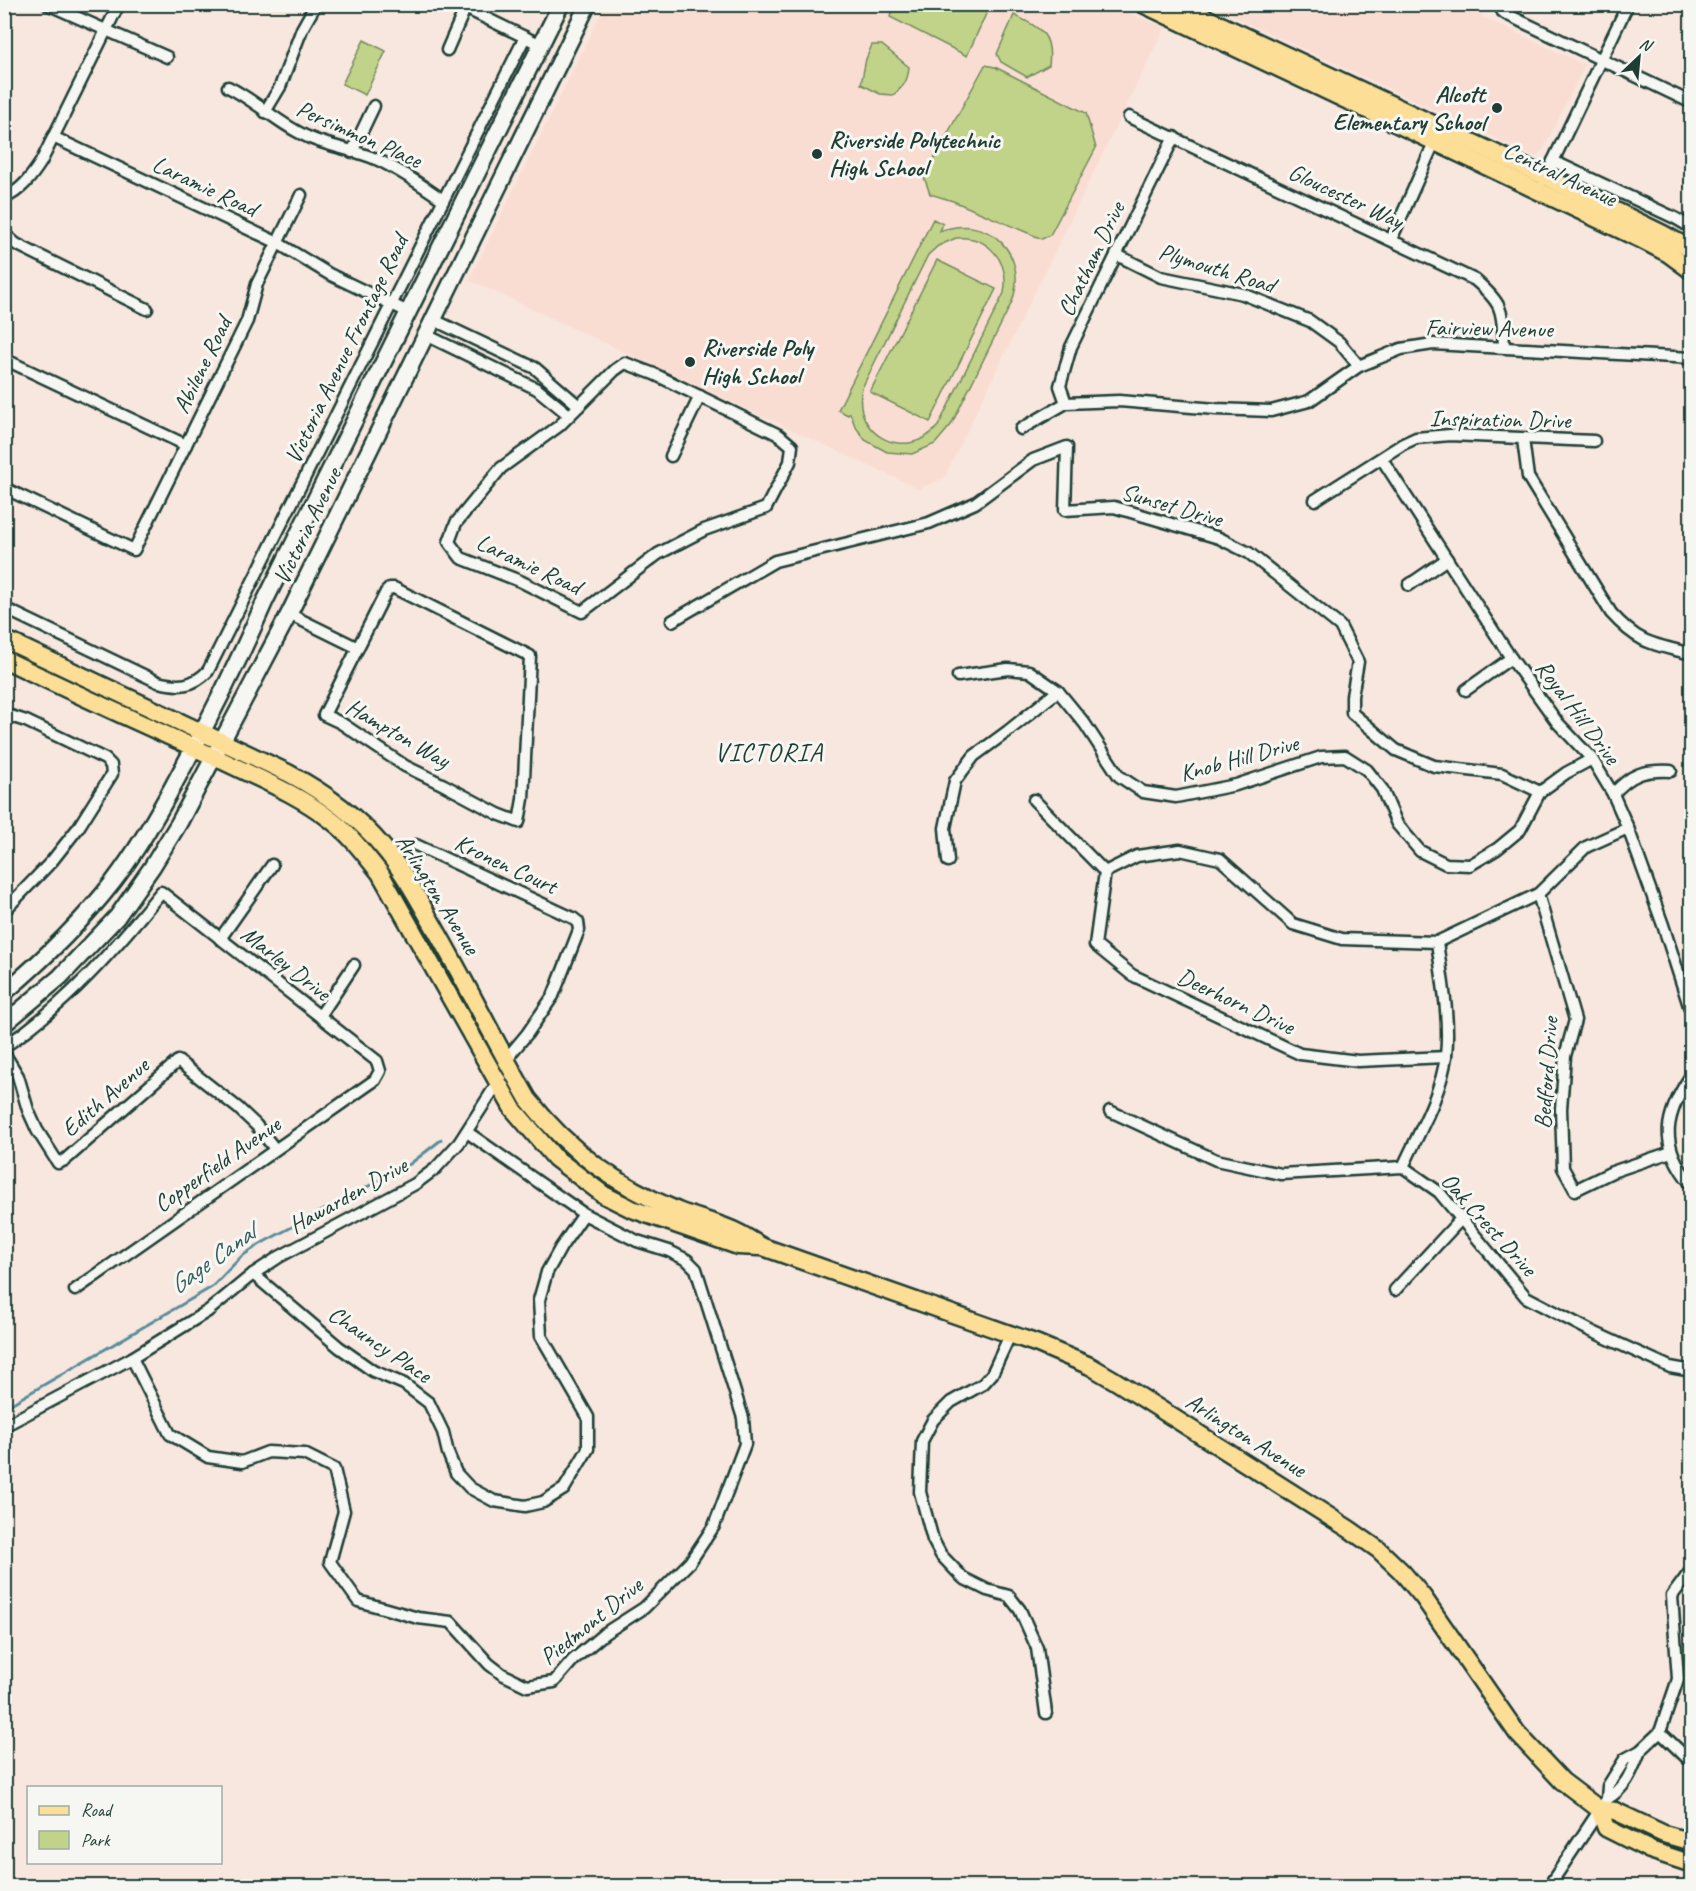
<svg xmlns="http://www.w3.org/2000/svg" width="1696" height="1891" viewBox="0 0 1696 1891" font-family="Caveat,sans-serif">
<style>
.built{fill:#faddd2}
.green{fill:#c1d388;stroke:#70885e;stroke-width:1.5;fill-rule:evenodd}
.lines{fill:none;stroke-linecap:round;stroke-linejoin:round}
.stream{stroke:#598d9b;stroke-width:3}
.street-casing{stroke:#1f3d34;stroke-width:15}
.secondary-casing{stroke:#1f3d34;stroke-width:20}
.primary-casing{stroke:#1f3d34;stroke-width:21}
.street{stroke:#f6f6f2;stroke-width:10}
.secondary{stroke:#f6f6f2;stroke-width:15}
.primary{stroke:#fdde96;stroke-width:16}
.poi-dot{fill:#1f3d34;stroke:#f6f6f2;stroke-width:2}
.labels{text-anchor:middle;dominant-baseline:central;stroke-width:6;stroke-linejoin:round;paint-order:stroke}
.poi-label{font-size:24px;font-weight:bold;fill:#1f3d34;stroke:#f6f6f2;text-anchor:start}
.street-label{font-size:24px;fill:#1f3d34;stroke:#f6f6f2}
.neighbourhood-label{font-size:26px;letter-spacing:1.5px;fill:#1f3d34;stroke:#f6f6f2}
.water-label{font-size:26px;font-style:italic;fill:#375e5f;stroke:#f6f6f2}
</style>
<rect width="100%" height="100%" fill="#f8e7df"/>
<filter id="ink" filterUnits="userSpaceOnUse"><feTurbulence type="fractalNoise" baseFrequency=".0167" numOctaves="2"/><feDisplacementMap in="SourceGraphic" scale="12" xChannelSelector="R" yChannelSelector="G"/><feConvolveMatrix kernelMatrix="1 2 1 2 8 2 1 2 1" color-interpolation-filters="sRGB"/></filter>
<g filter="url(#ink)">
<g class="built">
<polygon points="1107,4 1165,27 944,478 919,489 469,280 605,5"/>
<polygon points="1209,5 1486,5 1481,16 1585,65 1543,150 1535,157"/>
</g>
<g class="green">
<polygon points="896,4 990,4 990,5 967,56 890,17"/>
<path d="M 1014,15 C 1040,28 1053,33 1049,65 L 1027,77 L 1001,62 L 997,54 Z"/>
<polygon points="364,40 386,51 365,95 342,84"/>
<path d="M 872,45 L 882,45 L 909,67 C 908,80 904,87 893,95 L 880,94 L 861,84 L 866,59 Z"/>
<polygon points="985,65 995,67 1086,113 1096,148 1050,235 1042,239 953,201 930,194 924,177"/>
<path d="M 933,219 L 943,224 L 940,231 C 989,212 1031,256 1011,304 L 951,425 L 935,444 L 912,454 L 887,452 L 865,440 L 855,426 L 850,413 L 848,415 L 838,410 ZM 956,238 C 988,235 1010,261 1004,293 L 938,426 C 907,463 851,436 862,388 L 928,255 L 938,246 Z"/>
<polygon points="937,260 996,289 930,422 870,392"/>
</g>
<g class="lines">
<polyline class="stream" points="4,1408 212,1287 242,1256 262,1243 410,1164 441,1140"/>
<defs>
<g id="street">
<polyline points="47,4 167,57"/>
<polyline points="457,4 541,45"/>
<polyline points="1502,4 1502,11 1506,14 1692,103"/>
<polyline points="447,50 467,4"/>
<path d="M 228,87 C 257,101 279,125 310,138 C 331,147 355,150 376,159 C 400,170 422,185 443,200"/>
<polyline points="265,112 280,87 302,29 316,4"/>
<path d="M 1129,117 L 1475,280 C 1504,305 1502,310 1504,347"/>
<polyline points="53,137 276,242 329,274 408,312"/>
<polyline points="352,152 374,106"/>
<polyline points="1553,161 1675,218 1692,228"/>
<polyline points="1544,180 1628,4"/>
<path d="M 4,198 C 21,191 32,176 41,162 L 119,4"/>
<polyline points="4,230 7,236 16,244 147,309"/>
<polyline points="1391,240 1437,136"/>
<polyline points="1117,255 1161,277 1243,294 1310,321 1339,342 1359,366"/>
<polyline points="434,320 535,368 579,406"/>
<polyline points="426,335 537,389 569,415"/>
<polyline points="4,359 186,445"/>
<polygon points="625,363 654,374 779,435 792,446 790,462 766,508 704,530 658,554 582,612 520,581 461,558 449,542 456,523 501,468 559,426 615,370"/>
<polyline points="1066,403 1060,386 1071,347 1174,137"/>
<polyline points="1021,429 1066,403 1119,401 1216,409 1271,411 1309,401 1359,366 1401,349 1433,344 1692,358"/>
<path d="M 1523,439 L 1528,477 L 1611,613 C 1639,644 1652,644 1692,654"/>
<polyline points="671,456 700,396"/>
<polyline points="1382,459 1511,658 1557,722 1592,759 1613,794 1628,828 1663,925 1692,1015"/>
<polyline points="4,488 134,550 247,321 257,284 301,195"/>
<polyline points="1315,500 1403,444 1416,438 1450,435 1594,441"/>
<polyline points="1409,585 1447,559"/>
<polygon points="390,588 394,588 530,656 523,799 519,822 498,814 444,785 405,766 341,723 324,715 386,592"/>
<path d="M 4,608 L 158,682 C 178,687 193,687 208,671 L 525,37"/>
<polyline points="289,614 358,648"/>
<polyline points="672,621 775,561 929,523 975,503 1033,460 1067,447 1065,510 1114,507 1219,538 1249,553 1340,626 1358,662 1352,696 1352,713 1396,750 1434,766 1502,774 1540,792 1566,773 1592,759"/>
<polyline points="958,676 1008,669 1029,671 1058,691"/>
<polyline points="1466,690 1511,658"/>
<polyline points="4,714 26,721 105,759 111,765 112,774 78,828 52,861 4,911"/>
<path d="M 1613,794 C 1632,773 1644,770 1671,771"/>
<polyline points="1034,800 1105,872 1137,856 1180,850 1220,859 1293,924 1342,939 1437,942 1538,894 1586,847 1628,828"/>
<polyline points="416,845 573,918 578,922 579,930 553,996 527,1034 512,1052 506,1065"/>
<polyline points="948,861 945,828 955,781 974,756 1008,731 1058,691 1085,724 1119,776 1143,792 1176,797 1236,785 1321,757 1345,756 1367,770 1382,789 1397,824 1420,851 1446,864 1470,865 1497,849 1520,830 1540,792"/>
<polyline points="1105,872 1095,945 1132,975 1300,1054 1358,1061 1446,1057"/>
<polyline points="1538,894 1575,1020 1565,1056 1561,1109 1563,1168 1575,1190 1612,1172 1671,1152"/>
<polyline points="220,939 272,865"/>
<polyline points="320,1016 354,965"/>
<path d="M 4,1047 C 66,1005 114,950 161,892 L 377,1061 L 380,1071 L 375,1080 L 75,1290"/>
<polyline points="4,1053 18,1076 28,1110 37,1130 58,1163 65,1160 178,1061 238,1108 256,1125 275,1149"/>
<path d="M 1692,1074 C 1664,1115 1658,1145 1692,1185"/>
<polyline points="1110,1111 1216,1160 1281,1174 1403,1167 1439,1192 1526,1297 1591,1331 1670,1367 1692,1371"/>
<path d="M 1403,1167 C 1419,1132 1441,1095 1446,1056 C 1450,1018 1442,979 1437,942"/>
<polyline points="253,1274 339,1347 373,1371 404,1384 429,1403 443,1432 448,1453 456,1473 470,1488 494,1501 525,1506 543,1502 564,1489 588,1449 588,1417 541,1336 539,1300 547,1272 561,1247 584,1214"/>
<polyline points="1395,1290 1460,1220"/>
<polyline points="1010,1335 992,1374 983,1384 951,1402 933,1420 922,1441 920,1492 933,1540 941,1555 963,1578 987,1590 1009,1596 1020,1610 1037,1648 1046,1713"/>
<polyline points="132,1358 170,1434 208,1457 242,1462 268,1452 304,1454 334,1469 344,1511 330,1562 358,1601 418,1618 451,1622 489,1664 502,1674 527,1686 554,1682 573,1660 605,1633 644,1608 690,1562 714,1526 745,1444 743,1418 696,1269 687,1260 669,1251 637,1241 584,1214 467,1132"/>
<polyline points="4,1426 132,1358 208,1311 253,1274 279,1257 415,1184 435,1169 459,1143 500,1079"/>
<polyline points="1660,1732 1687,1758 1692,1760"/>
<polyline points="1607,1799 1608,1786 1625,1759 1640,1751 1660,1732 1678,1679 1672,1596 1692,1569"/>
<path d="M 1549,1886 L 1607,1799 C 1626,1788 1632,1771 1640,1751"/>
</g>
<g id="secondary">
<path d="M 4,993 C 44,959 81,923 113,882 C 139,848 160,811 180,773 C 211,717 239,660 265,601 L 561,4"/>
<polyline points="4,1024 60,977 117,917 152,867 179,823 289,614 588,4"/>
</g>
<g id="primary">
<polyline points="1143,4 1640,239 1669,254 1692,271"/>
<polyline points="1176,4 1546,177 1663,234 1692,250"/>
<path d="M 4,639 L 288,773 C 324,792 356,815 382,846 C 401,868 415,893 429,918 C 464,978 494,1040 528,1099 C 569,1152 617,1185 678,1211 C 698,1219 720,1223 739,1233 C 747,1237 755,1243 763,1247 L 1038,1344 L 1090,1366 L 1114,1380 L 1349,1529 L 1379,1550 L 1402,1572 L 1423,1597 L 1517,1733 L 1562,1781 L 1599,1809 L 1615,1811 L 1664,1834 L 1692,1842"/>
<path d="M 4,659 C 77,695 150,727 223,761 C 260,779 298,794 331,820 C 350,834 365,855 380,873 L 513,1109 L 555,1158 L 604,1195 L 632,1209 L 738,1246 L 759,1247"/>
<polyline points="1599,1809 1606,1828 1650,1850 1692,1864"/>
</g>
</defs>
<use href="#street" class="street-casing"/>
<use href="#secondary" class="secondary-casing"/>
<use href="#primary" class="primary-casing"/>
<use href="#street" class="street"/>
<use href="#secondary" class="secondary"/>
<use href="#primary" class="primary"/>
</g>
</g>
<g class="poi-dot">
<circle cx="1497" cy="108" r="6"/>
<circle cx="817" cy="154" r="6"/>
<circle cx="690" cy="362" r="6"/>
</g>
<g class="labels">
<g class="poi-label">
<text x="1485" y="94" text-anchor="end">Alcott<tspan x="1485" dy="28">Elementary School</tspan></text>
<text x="829" y="140">Riverside Polytechnic<tspan x="829" dy="28">High School</tspan></text>
<text x="702" y="348">Riverside Poly<tspan x="702" dy="28">High School</tspan></text>
</g>
<g class="street-label">
<text transform="translate(359 134) rotate(24)">Persimmon Place</text>
<text transform="translate(1560 174) rotate(25)">Central Avenue</text>
<text transform="translate(205 186) rotate(25)">Laramie Road</text>
<text transform="translate(1346 196) rotate(25)">Gloucester Way</text>
<text transform="translate(1091 259) rotate(-64)">Chatham Drive</text>
<text transform="translate(1217 268) rotate(17)">Plymouth Road</text>
<text transform="translate(1489 328) rotate(1)">Fairview Avenue</text>
<text transform="translate(346 349) rotate(-64)">Victoria Avenue Frontage Road</text>
<text transform="translate(202 365) rotate(-64)">Abilene Road</text>
<text transform="translate(1500 419) rotate(1)">Inspiration Drive</text>
<text transform="translate(1172 505) rotate(16)">Sunset Drive</text>
<text transform="translate(307 526) rotate(-64)">Victoria Avenue</text>
<text transform="translate(529 564) rotate(25)">Laramie Road</text>
<text transform="translate(1578 712) rotate(53)">Royal Hill Drive</text>
<text transform="translate(398 733) rotate(30)">Hampton Way</text>
<text transform="translate(1239 758) rotate(-15)">Knob Hill Drive</text>
<text transform="translate(506 864) rotate(25)">Kronen Court</text>
<text transform="translate(438 894) rotate(58)">Arlington Avenue</text>
<text transform="translate(286 963) rotate(38)">Marley Drive</text>
<text transform="translate(1236 1001) rotate(25)">Deerhorn Drive</text>
<text transform="translate(1546 1073) rotate(-86)">Bedford Drive</text>
<text transform="translate(105 1097) rotate(-41)">Edith Avenue</text>
<text transform="translate(217 1164) rotate(-35)">Copperfield Avenue</text>
<text transform="translate(348 1195) rotate(-29)">Hawarden Drive</text>
<text transform="translate(1489 1224) rotate(48)">Oak Crest Drive</text>
<text transform="translate(380 1344) rotate(34)">Chauncy Place</text>
<text transform="translate(1246 1435) rotate(32)">Arlington Avenue</text>
<text transform="translate(591 1621) rotate(-39)">Piedmont Drive</text>
</g>
<g class="neighbourhood-label">
<text x="769" y="752">VICTORIA</text>
</g>
<g class="water-label">
<text transform="translate(212 1259) rotate(-36)">Gage Canal</text>
</g>
</g>
<rect width="1696" height="1891" fill="none" stroke="#f6f6f2" stroke-width="24"/>
<rect x="12" y="12" width="1672" height="1867" fill="none" stroke="#1f3d34" stroke-width="2" filter="url(#ink)"/>
<rect x="27" y="1786" width="195" height="78" fill="#f6f6f2" stroke="#a0aca6" stroke-width="1.5"/>
<rect x="39" y="1806" width="30" height="9" fill="#fdde96" stroke="#a0aca6" stroke-width="1.5"/>
<text x="81" y="1816" font-size="18" fill="#1f3d34">Road</text>
<rect x="39" y="1831" width="30" height="18" fill="#c1d388" stroke="#a0aca6" stroke-width="1.5"/>
<text x="81" y="1846" font-size="18" fill="#1f3d34">Park</text>
<g transform="translate(1639 57) rotate(26)" stroke="#f6f6f2" stroke-width="4.5" paint-order="stroke">
<path d="M0-4.5L10 22L0 15L-10 22Z" fill="#1f3d34"/>
<text y="-9" font-size="16" font-weight="bold" text-anchor="middle" fill="#1f3d34">N</text>
</g>
</svg>
